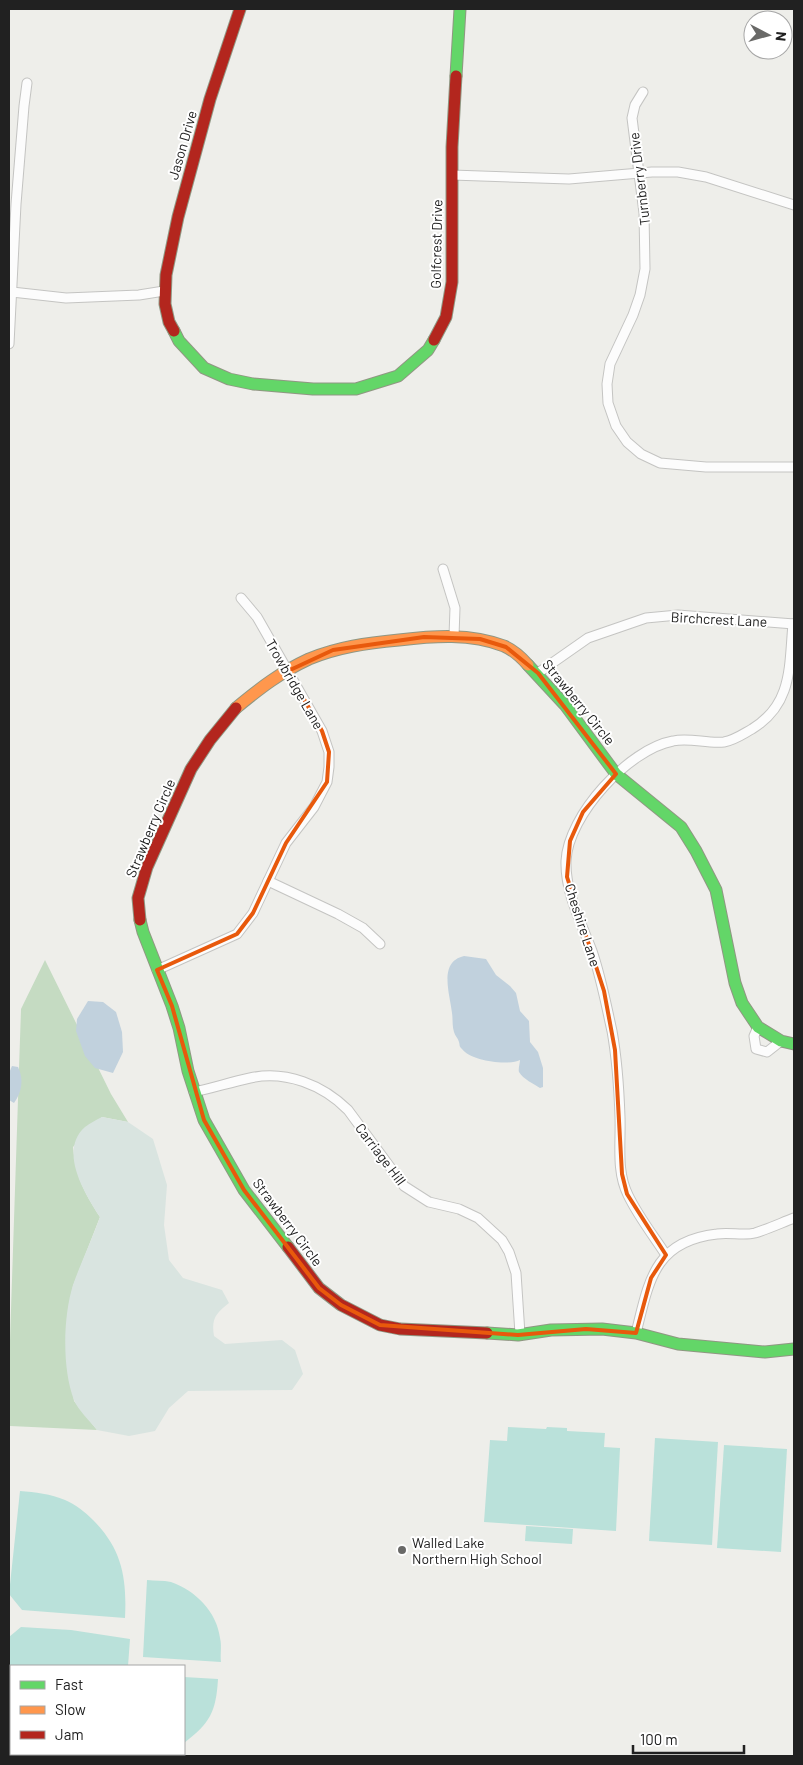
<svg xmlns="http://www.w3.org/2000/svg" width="803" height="1765" viewBox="0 0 803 1765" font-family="Barlow,sans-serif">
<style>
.forest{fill:#c5dbc2}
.wetland{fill:#d9e4e0}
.pitch{fill:#bae1da}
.water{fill:#c1d1dd}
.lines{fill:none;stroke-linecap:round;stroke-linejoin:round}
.street-casing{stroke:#c4c4c2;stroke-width:11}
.fast-casing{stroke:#909783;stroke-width:13}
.slow-casing{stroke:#909783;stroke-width:13}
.jam-casing{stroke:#909783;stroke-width:13}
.street{stroke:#fcfcfc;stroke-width:9}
.fast{stroke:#63d668;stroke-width:11}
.slow{stroke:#ff974d;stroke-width:11}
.jam{stroke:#b3261e;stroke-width:11}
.marked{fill:none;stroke:#e8590c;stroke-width:4;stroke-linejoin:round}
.poi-dot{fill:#696967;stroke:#fff;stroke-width:2}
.labels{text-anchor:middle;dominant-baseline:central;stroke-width:4;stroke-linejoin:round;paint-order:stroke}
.street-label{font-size:14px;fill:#212121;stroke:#fff}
.poi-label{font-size:14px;fill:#212121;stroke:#fff;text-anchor:start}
</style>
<rect width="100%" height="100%" fill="#eeeeea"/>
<path class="forest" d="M 45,960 L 111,1094 L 128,1122 L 102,1117 L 73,1147 C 76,1177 84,1192 100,1217 L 73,1286 L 69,1306 L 66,1343 L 74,1401 L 97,1430 L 10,1426 L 9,1432 L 9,1370 L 21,1009 Z"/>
<path class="wetland" d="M 102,1117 L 128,1122 L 153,1139 L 167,1185 L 164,1225 L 169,1260 L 183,1278 L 222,1290 L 229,1303 C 216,1313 211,1319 214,1336 L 225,1344 L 282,1340 L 295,1350 L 303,1374 L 292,1390 L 188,1391 L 169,1408 L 155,1431 L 129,1436 L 97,1430 C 90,1421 78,1410 74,1400 C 62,1369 63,1317 73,1285 C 81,1262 92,1240 100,1217 C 85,1194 58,1151 85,1127 C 90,1123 96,1120 102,1117 Z"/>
<g class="pitch">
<polygon points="508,1427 546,1429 547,1427 567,1428 567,1431 605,1433 604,1447 620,1448 616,1531 484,1522 490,1440 507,1441"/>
<polygon points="655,1438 718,1442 712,1545 649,1541"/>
<polygon points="724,1445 787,1449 781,1552 717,1548"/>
<path d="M 20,1491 C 35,1492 51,1494 65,1500 C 75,1504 85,1512 93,1520 C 122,1549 127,1578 125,1618 L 22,1610 L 9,1594 Z"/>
<polygon points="526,1526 573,1529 572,1544 525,1541"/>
<path d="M 147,1580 C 155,1581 163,1580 171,1582 C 195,1590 217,1612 220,1638 C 222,1646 220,1654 221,1662 L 143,1657 Z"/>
<polygon points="21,1627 71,1630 130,1639 128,1666 11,1666 11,1748 9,1748 9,1637"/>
<path d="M 184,1677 L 218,1679 C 216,1712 210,1723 184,1743 Z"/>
</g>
<g class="water">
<path d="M 464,956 L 486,959 L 496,975 L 510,986 L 516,993 L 520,1011 L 529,1021 L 530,1042 L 538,1052 L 543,1068 L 543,1087 L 540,1088 C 534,1084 523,1079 519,1072 C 518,1069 520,1063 520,1060 C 507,1066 471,1061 462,1049 C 459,1046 460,1046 459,1042 C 458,1038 455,1036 454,1032 C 452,1026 453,1019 452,1013 C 450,994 438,962 464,956 Z"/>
<polygon points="88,1001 103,1002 116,1012 122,1032 123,1052 113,1073 95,1068 85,1056 76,1031 77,1019"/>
<path d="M 12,1066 L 18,1067 C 24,1079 22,1092 14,1103 L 9,1100 L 9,1073 Z"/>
</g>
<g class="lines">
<defs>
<g id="street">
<polyline points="643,92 635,105 632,118 644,213 645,269 640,295 633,315 610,364 607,384 608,403 616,426 627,442 641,454 660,463 706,467 794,467"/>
<polyline points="452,175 569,179 652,172 678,172 706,177 794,205"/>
<polyline points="12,292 66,298 139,295 164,291"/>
<polyline points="9,344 16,204 24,106 27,83"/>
<polyline points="443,569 455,608 454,636"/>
<polyline points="538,673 588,638 646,618 678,615 794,624"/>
<polyline points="268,881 338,914 363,928 380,944"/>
<polyline points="157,970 237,934 253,913 286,843 314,807 327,782 329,767 329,752 322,731 257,617 241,598"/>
<polyline points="758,1027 754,1036 756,1049 767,1052 781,1041"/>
<path d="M 194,1092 C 213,1088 231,1082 250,1078 C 286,1070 323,1085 348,1110 L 404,1186 L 429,1202 L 459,1209 L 478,1218 L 502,1240 L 509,1252 L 516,1273 L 520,1334"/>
<path d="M 666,1255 C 653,1235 638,1216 628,1195 C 616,1171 621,1143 620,1117 C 619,1088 617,1059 612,1031 C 606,1004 601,977 592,951 C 581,922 565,892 566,861 C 568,815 629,749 673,741 C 689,737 707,744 724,742 C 735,740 743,734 752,729 C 793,704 789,666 793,624"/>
<path d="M 636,1333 C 649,1281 654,1241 717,1234 C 730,1232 743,1236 755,1233 C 768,1229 781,1223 794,1218"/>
</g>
<g id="fast">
<polyline points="456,76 460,9"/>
<polyline points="174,331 179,341 204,368 229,379 253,384 313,389 356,389 398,376 428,350 434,340"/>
<polyline points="528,665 565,705 616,774 681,827 696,851 716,890 735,983 742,1003 758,1027 781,1041 794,1044"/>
<polyline points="140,920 143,932 172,1006 179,1028 188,1071 204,1120 244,1190 288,1247"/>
<polyline points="487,1333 518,1335 551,1330 602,1329 636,1333 678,1344 765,1352 794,1349"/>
</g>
<path id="slow" d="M 236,708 C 260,688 281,672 309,659 C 338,647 367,643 399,640 C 434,636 470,633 504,646 C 513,650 522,658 528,665"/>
<g id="jam">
<polyline points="174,331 169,322 165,304 166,275 178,217 210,99 240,9"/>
<polyline points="434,340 446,317 452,282 452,147 456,76"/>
<polyline points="140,920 138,898 147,867 191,769 210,740 236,708"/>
<polyline points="288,1247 319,1288 341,1305 380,1325 400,1329 487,1333"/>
</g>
</defs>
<use href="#street" class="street-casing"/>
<use href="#fast" class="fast-casing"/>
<use href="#slow" class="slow-casing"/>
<use href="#jam" class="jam-casing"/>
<use href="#street" class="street"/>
<use href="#fast" class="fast"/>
<use href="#slow" class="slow"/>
<use href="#jam" class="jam"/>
</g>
<path class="marked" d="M 424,637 L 480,639 L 506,647 L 538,673 L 616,774 L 583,812 L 570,841 L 567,877 L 604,991 L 615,1050 L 622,1174 L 627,1194 L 666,1255 L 651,1278 L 636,1333 L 586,1329 L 518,1335 L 380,1325 L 341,1305 L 319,1288 L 244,1190 L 204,1120 L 172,1006 L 157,970 L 237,934 L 253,913 L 286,843 L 327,782 L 329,752 L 322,731 L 288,671 L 333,650 Z"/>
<circle class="poi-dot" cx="402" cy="1550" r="5"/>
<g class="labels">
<g class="street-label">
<text transform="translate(182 145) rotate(-74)">Jason Drive</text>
<text transform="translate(639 179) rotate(-97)">Turnberry Drive</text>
<text transform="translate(436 244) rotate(-89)">Golfcrest Drive</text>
<text transform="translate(719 619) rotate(3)">Birchcrest Lane</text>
<text transform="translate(295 684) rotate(60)">Trowbridge Lane</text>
<text transform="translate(579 702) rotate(51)">Strawberry Circle</text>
<text transform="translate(150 828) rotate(-67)">Strawberry Circle</text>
<text transform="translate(583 925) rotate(72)">Cheshire Lane</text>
<text transform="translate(381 1154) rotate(53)">Carriage Hill</text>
<text transform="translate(288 1222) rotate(53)">Strawberry Circle</text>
</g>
<g class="poi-label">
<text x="412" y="1542">Walled Lake<tspan x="412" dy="16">Northern High School</tspan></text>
</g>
</g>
<rect width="803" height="1765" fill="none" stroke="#212121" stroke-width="20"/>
<rect x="10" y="1665" width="175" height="90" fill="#ffffff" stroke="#a6a6a6"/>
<rect x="20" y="1681" width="25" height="8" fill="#63d668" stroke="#a6a6a6"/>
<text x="55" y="1690" font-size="15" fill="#212121">Fast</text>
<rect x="20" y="1706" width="25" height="8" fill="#ff974d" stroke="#a6a6a6"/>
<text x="55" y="1715" font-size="15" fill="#212121">Slow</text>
<rect x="20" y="1731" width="25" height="8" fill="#b3261e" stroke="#a6a6a6"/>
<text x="55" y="1740" font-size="15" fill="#212121">Jam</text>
<g transform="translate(768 35) rotate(96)"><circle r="24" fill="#ffffff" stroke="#a6a6a6"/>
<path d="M0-4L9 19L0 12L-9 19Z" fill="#696967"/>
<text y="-8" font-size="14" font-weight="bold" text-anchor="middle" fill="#212121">N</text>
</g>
<path d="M633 1745v8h111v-8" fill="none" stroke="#212121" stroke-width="2.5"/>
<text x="640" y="1745" font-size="15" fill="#212121" stroke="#ffffff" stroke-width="4" paint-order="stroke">100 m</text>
</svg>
